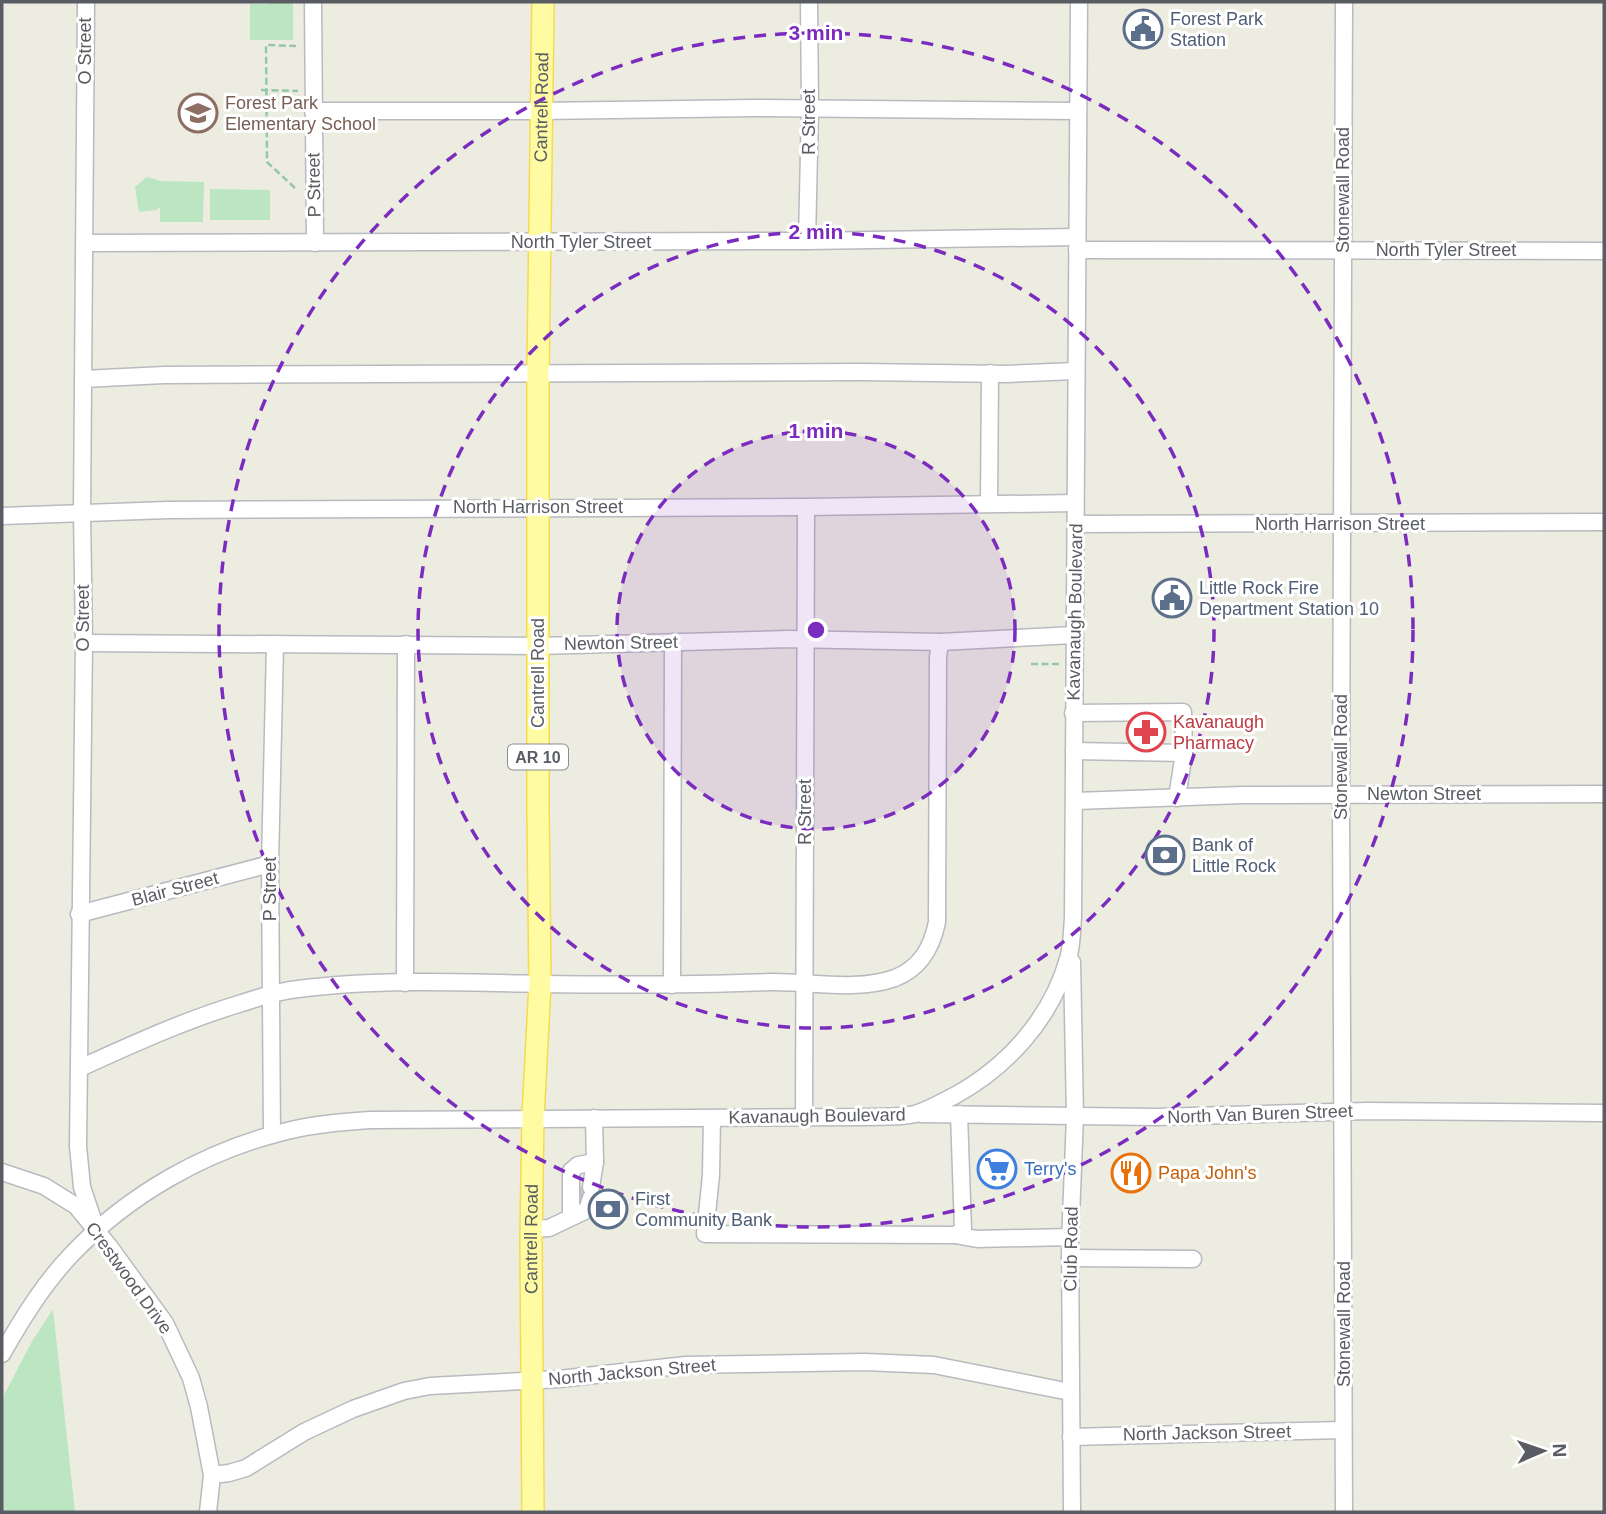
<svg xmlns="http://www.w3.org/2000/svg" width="1606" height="1514" viewBox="0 0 1606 1514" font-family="Helvetica,sans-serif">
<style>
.green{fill:#bbe6c1}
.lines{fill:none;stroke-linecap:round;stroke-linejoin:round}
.minor-tunnel{stroke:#c8c8c0;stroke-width:16;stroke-dasharray:16 8;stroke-linecap:butt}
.minor-casing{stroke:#b8bac0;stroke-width:19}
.major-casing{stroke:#f6db51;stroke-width:24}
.path{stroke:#94c7a9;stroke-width:2.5;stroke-dasharray:7 3.5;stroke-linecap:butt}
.minor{stroke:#fff;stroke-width:16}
.major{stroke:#fffba3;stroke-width:21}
.ring{fill:none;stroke:#7b2cbf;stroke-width:3.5;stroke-dasharray:12 9}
.labels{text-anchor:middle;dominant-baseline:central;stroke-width:6;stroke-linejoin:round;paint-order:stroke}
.shield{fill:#fff;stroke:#8b8d91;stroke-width:2}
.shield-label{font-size:16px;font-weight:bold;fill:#595c62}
.service-label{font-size:18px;fill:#4e5e75;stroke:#fff;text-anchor:start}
.street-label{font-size:18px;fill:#595c62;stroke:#fff}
.education-label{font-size:18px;fill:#785e54;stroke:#fff;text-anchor:start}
.health-label{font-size:18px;fill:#be3a42;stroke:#fff;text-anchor:start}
.shop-label{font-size:18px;fill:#366cbe;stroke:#fff;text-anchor:start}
.food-label{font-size:18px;fill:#c56008;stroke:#fff;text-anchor:start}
.centre{fill:#7b2cbf;stroke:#fff;stroke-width:3.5}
.ring-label{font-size:21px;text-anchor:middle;font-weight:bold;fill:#7b2cbf;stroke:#fff;stroke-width:6;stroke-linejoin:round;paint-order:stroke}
</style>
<rect width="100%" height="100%" fill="#edece0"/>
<g class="green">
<polygon points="267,2 293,2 293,40 250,40 250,4 267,4"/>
<polygon points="147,177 161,181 204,182 203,222 160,222 160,207 156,210 139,212 135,187"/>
<polygon points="210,189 270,190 270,220 210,220"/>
<polygon points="53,1309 75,1512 2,1512 2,1399 31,1343"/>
</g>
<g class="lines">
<polyline class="minor-tunnel" points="581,1199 582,1187"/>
<defs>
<g id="minor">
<polyline points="86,2 82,513 84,643 78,1146 82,1187 97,1232"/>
<polyline points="313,2 315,243"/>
<polyline points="313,111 540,111 756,108 1077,111"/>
<polyline points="807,241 810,108 809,2"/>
<polyline points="85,243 807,241 1077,237"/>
<polyline points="1077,250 1604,251"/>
<polyline points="83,379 164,375 861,372 1007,374 1075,371"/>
<polyline points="989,504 990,373"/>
<polyline points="2,516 168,510 806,507 1075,503"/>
<polyline points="1076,524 1604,522"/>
<polyline points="84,643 538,646 789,639 940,642 1074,635"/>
<polyline points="1073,713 1183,712 1184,753 1177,798"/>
<polyline points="1074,751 1184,753"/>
<polyline points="1075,801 1243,795 1604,794"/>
<polyline points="79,914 270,864"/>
<polyline points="1072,962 1075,1116 1070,1243 1072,1512"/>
<polyline points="405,983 406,644"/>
<polyline points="672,985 673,642"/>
<path d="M 80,1068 C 133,1044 185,1020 242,1003 C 260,997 279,991 298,989 C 378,979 461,982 541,984 C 617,985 693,985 769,982 C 809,981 856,992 895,978 C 921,968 932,947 937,922 L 938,657 L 940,642"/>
<polyline points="921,1114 1157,1117 1367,1111 1604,1113"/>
<polyline points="804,1117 806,507"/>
<polyline points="712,1118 711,1175 705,1234 955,1235 963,1230 959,1114"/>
<polyline points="272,1135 270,864 275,644"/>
<polyline points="2,1172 44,1186 76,1206 109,1246 165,1323 191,1378 199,1407 212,1475 208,1512"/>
<polyline points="591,1187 595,1162 594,1118"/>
<polyline points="571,1217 571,1171 578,1165 595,1162"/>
<polyline points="531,1229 549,1228 587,1210 591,1198"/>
<polyline points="955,1235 977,1239 1070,1237"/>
<polyline points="1070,1258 1193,1259"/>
<path d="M 2,1354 C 22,1319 44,1283 72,1254 C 129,1194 207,1150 287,1131 C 314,1124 343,1122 371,1120 L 862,1117 C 879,1116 899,1118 915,1114 C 929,1110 942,1102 954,1096 C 1007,1067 1051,1019 1068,959 C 1072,946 1072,931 1073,917 L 1079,2"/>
<polyline points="1071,1437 1342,1430"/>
<polyline points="212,1475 229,1473 246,1468 304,1432 353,1409 404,1391 430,1386 559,1379 686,1365 865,1362 934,1365 1070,1392"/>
<polyline points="1344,1512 1341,795 1344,2"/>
</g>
<g id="major">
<path id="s1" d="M 533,1512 L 531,1240 L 533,1117 L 540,984 L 538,810 L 538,373 L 543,2"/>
</g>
</defs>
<use href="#minor" class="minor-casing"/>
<use href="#major" class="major-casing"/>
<g class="path">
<polyline points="261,90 298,91"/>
<polyline points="261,129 297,129"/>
<polyline points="295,188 267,162 266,45 296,46"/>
<polyline points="1031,664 1060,664"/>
</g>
<use href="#minor" class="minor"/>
<use href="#major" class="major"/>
</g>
<circle cx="816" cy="630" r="199" fill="#7b2cbf" fill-opacity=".12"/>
<g class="ring">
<circle cx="816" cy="630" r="199"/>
<circle cx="816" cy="630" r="398"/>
<circle cx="816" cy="630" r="597"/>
</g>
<defs>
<symbol id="civic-ring" viewBox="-11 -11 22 22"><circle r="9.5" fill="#fff" stroke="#5c6f8a" stroke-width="1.5"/><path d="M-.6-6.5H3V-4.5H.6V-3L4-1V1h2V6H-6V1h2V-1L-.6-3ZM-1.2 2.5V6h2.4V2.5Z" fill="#5c6f8a"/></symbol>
<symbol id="school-ring" viewBox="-11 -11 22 22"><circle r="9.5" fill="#fff" stroke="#8d6e63" stroke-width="1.5"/><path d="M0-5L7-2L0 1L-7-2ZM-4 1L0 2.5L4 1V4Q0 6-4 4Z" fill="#8d6e63"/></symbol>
<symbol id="pharmacy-ring" viewBox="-11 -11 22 22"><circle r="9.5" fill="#fff" stroke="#e0444e" stroke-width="1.5"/><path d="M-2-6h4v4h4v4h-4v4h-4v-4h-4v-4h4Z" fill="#e0444e"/></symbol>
<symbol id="bank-ring" viewBox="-11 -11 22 22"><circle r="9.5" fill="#fff" stroke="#5c6f8a" stroke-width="1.5"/><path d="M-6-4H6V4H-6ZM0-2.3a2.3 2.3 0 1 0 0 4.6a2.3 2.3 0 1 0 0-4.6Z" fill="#5c6f8a"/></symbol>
<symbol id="supermarket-ring" viewBox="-11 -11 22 22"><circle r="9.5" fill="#fff" stroke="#3f7fe0" stroke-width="1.5"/><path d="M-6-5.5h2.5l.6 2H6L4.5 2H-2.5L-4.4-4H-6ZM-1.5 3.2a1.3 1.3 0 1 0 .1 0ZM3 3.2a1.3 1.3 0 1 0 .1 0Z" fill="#3f7fe0"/></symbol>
<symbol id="restaurant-ring" viewBox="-11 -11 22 22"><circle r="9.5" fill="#fff" stroke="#e8710a" stroke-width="1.5"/><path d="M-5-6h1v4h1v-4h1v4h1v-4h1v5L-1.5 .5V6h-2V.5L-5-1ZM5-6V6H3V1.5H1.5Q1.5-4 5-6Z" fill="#e8710a"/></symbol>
</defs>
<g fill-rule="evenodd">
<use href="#civic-ring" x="1121" y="7" width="44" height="44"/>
<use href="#school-ring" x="176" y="91" width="44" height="44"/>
<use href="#civic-ring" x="1150" y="576" width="44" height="44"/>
<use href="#pharmacy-ring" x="1124" y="710" width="44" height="44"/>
<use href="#bank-ring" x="1143" y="833" width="44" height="44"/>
<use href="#supermarket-ring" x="975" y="1147" width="44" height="44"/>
<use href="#restaurant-ring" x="1109" y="1151" width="44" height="44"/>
<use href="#bank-ring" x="586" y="1187" width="44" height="44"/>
</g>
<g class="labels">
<rect class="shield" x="508" y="744.5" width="60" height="25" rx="5"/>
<g class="shield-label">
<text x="538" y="757">AR 10</text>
</g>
<g class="service-label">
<text x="1170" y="19">Forest Park<tspan x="1170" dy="21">Station</tspan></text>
<text x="1199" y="588">Little Rock Fire<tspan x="1199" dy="21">Department Station 10</tspan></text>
<text x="1192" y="845">Bank of<tspan x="1192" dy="21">Little Rock</tspan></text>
<text x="635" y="1199">First<tspan x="635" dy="21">Community Bank</tspan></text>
</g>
<g class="street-label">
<text transform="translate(85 51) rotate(-90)">O Street</text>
<text stroke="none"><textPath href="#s1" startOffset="1405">Cantrell Road</textPath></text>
<text transform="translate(809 122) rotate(-90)">R Street</text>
<text transform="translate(314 185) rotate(-91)">P Street</text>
<text transform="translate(1343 190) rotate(-90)">Stonewall Road</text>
<text x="581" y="242">North Tyler Street</text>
<text x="1446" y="250">North Tyler Street</text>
<text x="538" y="507">North Harrison Street</text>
<text x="1340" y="524">North Harrison Street</text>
<text transform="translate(1075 612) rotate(-89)">Kavanaugh Boulevard</text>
<text transform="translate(83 618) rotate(-90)">O Street</text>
<text transform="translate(621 643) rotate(-1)">Newton Street</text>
<text transform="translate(538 673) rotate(-90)">Cantrell Road</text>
<text transform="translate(1341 757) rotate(-90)">Stonewall Road</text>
<text x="1424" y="794">Newton Street</text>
<text transform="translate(805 812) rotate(-90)">R Street</text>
<text transform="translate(175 889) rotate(-15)">Blair Street</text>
<text transform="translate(270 889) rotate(-90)">P Street</text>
<text transform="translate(1260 1114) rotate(-2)">North Van Buren Street</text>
<text transform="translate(817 1116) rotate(-1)">Kavanaugh Boulevard</text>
<text stroke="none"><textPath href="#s1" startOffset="273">Cantrell Road</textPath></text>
<text transform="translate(1071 1249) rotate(-89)">Club Road</text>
<text transform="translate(129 1278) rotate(54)">Crestwood Drive</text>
<text transform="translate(1344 1324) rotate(-90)">Stonewall Road</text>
<text transform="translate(632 1372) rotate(-5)">North Jackson Street</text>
<text transform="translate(1207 1433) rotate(-1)">North Jackson Street</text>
</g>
<g class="education-label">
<text x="225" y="103">Forest Park<tspan x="225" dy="21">Elementary School</tspan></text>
</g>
<g class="health-label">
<text x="1173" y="722">Kavanaugh<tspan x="1173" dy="21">Pharmacy</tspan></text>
</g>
<g class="shop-label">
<text x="1024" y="1169">Terry's</text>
</g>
<g class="food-label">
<text x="1158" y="1173">Papa John's</text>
</g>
</g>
<circle cx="816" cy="630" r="10" class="centre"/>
<g class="ring-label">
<text x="816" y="40">3 min</text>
<text x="816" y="239">2 min</text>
<text x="816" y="438">1 min</text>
</g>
<rect width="1606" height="1514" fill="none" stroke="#595c62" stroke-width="7"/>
<g transform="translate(1543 1451) rotate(88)" stroke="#ffffff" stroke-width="5" paint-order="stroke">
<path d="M0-5L12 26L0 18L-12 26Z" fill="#595c62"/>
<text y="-10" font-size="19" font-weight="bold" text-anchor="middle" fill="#595c62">N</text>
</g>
</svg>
